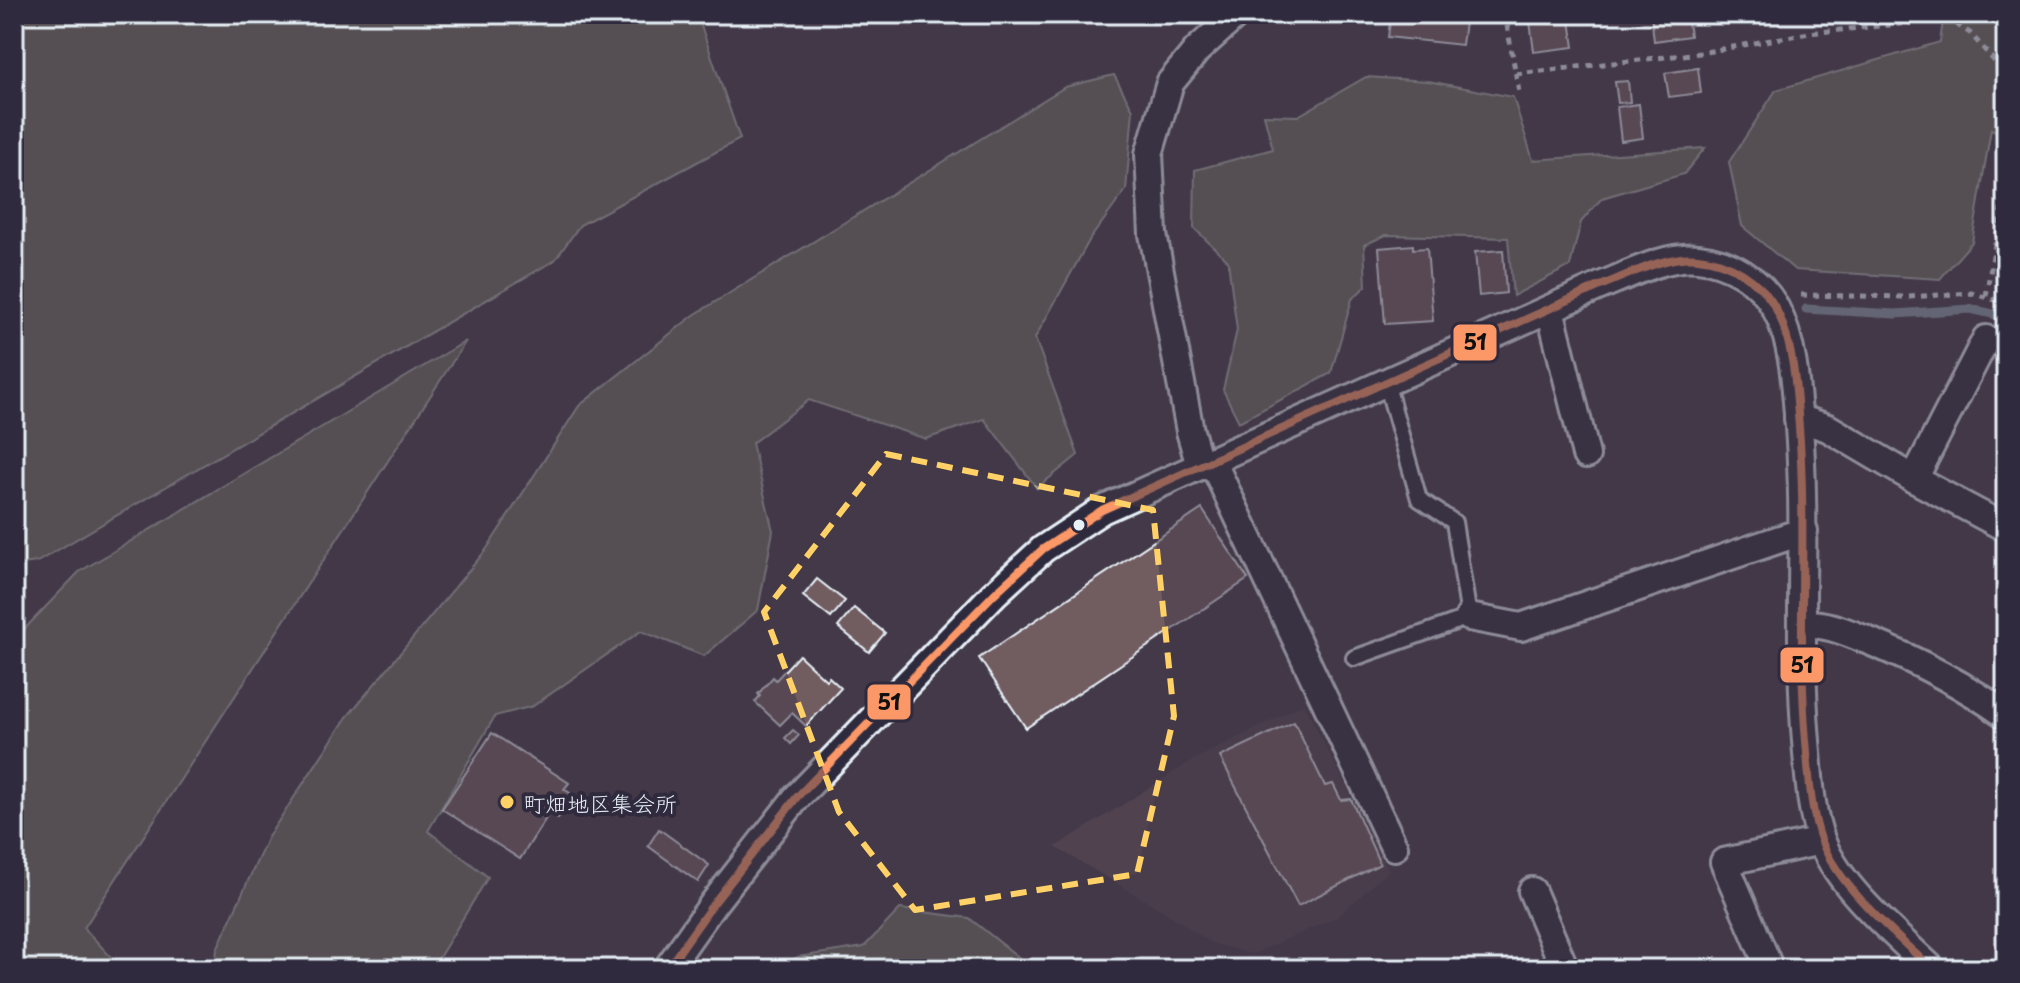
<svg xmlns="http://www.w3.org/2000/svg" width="2020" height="983" viewBox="0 0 2020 983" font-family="'Playpen Sans','Klee One',sans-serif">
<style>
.built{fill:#51434f}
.green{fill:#6a6c5e;stroke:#a9aeab;stroke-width:2}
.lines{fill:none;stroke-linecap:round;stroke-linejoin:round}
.stream{stroke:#8a9cab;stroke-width:9}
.building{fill:#715b60;stroke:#e8f1f8;stroke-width:2}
.service-casing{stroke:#e8f1f8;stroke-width:20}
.minor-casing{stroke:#e8f1f8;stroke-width:32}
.path{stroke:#e8f1f8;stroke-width:5;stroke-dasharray:6 6;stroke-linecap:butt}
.service{stroke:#2f2a3d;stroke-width:14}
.minor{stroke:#2f2a3d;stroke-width:26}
.bus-1-casing{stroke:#2f2a3d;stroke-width:14}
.bus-1{stroke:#fc9868;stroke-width:8}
.marked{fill:none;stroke:#ffd166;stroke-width:6;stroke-dasharray:16 10;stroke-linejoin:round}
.bus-dot{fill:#e8f1f8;stroke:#2f2a3d;stroke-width:3}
.poi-dot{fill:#ffd166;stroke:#2f2a3d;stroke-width:3}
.labels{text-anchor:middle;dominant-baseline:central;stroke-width:8;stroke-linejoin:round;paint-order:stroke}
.poi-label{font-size:22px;fill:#e8f1f8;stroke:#2f2a3d;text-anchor:start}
.line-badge{stroke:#2f2a3d;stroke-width:3}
.pale-badge-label{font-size:22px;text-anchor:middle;font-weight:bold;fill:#111}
</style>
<rect width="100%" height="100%" fill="#433948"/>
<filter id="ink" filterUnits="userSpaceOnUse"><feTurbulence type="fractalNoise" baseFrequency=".0125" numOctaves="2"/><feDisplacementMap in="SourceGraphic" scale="16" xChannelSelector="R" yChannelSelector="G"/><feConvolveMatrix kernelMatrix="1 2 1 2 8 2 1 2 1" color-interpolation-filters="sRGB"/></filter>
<g filter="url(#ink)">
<polygon class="built" points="1304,704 1389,870 1337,917 1252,954 1211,943 1167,913 1055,847 1192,761"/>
<g class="green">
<polygon points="14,14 697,14 740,139 580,225 555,260 37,562 14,565"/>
<polygon points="1944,14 2006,14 2006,135 1991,129 1972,242 1940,279 1795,270 1742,226 1729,162 1776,90 1940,42"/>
<polygon points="1114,75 1133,110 1126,190 1090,239 1035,338 1078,455 1037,488 984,419 926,439 809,400 752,443 773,531 758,610 704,656 641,631 533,706 495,716 428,831 488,877 432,969 215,969 217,949 268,837 347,717 486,550 579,406 694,315 1065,87"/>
<polygon points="1366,77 1428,81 1513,97 1533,160 1705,148 1684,174 1602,198 1581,222 1570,266 1513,296 1508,238 1386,235 1364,245 1366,286 1352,299 1331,373 1239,422 1223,390 1237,330 1228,261 1194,228 1195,170 1273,149 1264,115 1298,116"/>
<polygon points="466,341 84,928 122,969 14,969 14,640 79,572"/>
<polygon points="900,909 969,918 1026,963 1025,969 775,969 798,957 864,947"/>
</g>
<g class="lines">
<polyline class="stream" points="1806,309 1895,314 1971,309 2006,317"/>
</g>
<g class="building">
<polygon points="1391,14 1466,14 1462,45 1388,37"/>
<polygon points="1529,14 1569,14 1574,47 1534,52"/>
<polygon points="1651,14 1687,14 1690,36 1654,41"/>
<polygon points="1698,68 1701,93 1669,97 1665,73"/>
<polygon points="1628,81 1630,102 1618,103 1615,82"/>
<polygon points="1639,104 1643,138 1621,141 1617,107"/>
<polygon points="1413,245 1413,249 1427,248 1433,321 1385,324 1379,248"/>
<polygon points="1503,250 1506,293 1479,296 1475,252"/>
<polygon points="1202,509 1248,579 1026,728 979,658"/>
<polygon points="817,579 845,601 831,618 803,596"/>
<polygon points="854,608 885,633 869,652 838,627"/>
<polygon points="799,655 826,680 829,677 841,688 806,726 792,713 780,725 755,702 760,696 758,694 773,677 776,680"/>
<polygon points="1294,722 1325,786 1333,784 1341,800 1351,799 1380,864 1298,906 1220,757"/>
<polygon points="793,730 799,735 791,744 785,738"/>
<polygon points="492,733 569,783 564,789 573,795 558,818 550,812 520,859 442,809"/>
<polygon points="659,829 709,865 698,882 648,846"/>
</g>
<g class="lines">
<defs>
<polyline id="service" points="1354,658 1469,617 1454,522 1419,499 1386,382"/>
<g id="minor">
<polyline points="1550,309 1586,455"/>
<polyline points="1798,418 1828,428 1914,479 2006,528"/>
<polyline points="1212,461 1394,847"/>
<polyline points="1200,466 1190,431 1153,234 1149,154 1170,83 1197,50 1237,14"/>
<polyline points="1914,479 1986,339"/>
<polyline points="1469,617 1521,627 1804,531"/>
<path d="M 1803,624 C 1827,623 1846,632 1869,641 C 1918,661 1963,684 2006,715"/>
<polyline points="1532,891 1565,969"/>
<path d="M 667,969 L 713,904 L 797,797 L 994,594 L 1043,549 L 1102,510 L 1600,286 C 1628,275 1668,254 1698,258 C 1729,261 1761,280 1776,309 C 1794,343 1796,389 1799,427 C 1807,531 1797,637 1806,741 C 1809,774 1810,811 1822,842 C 1839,887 1897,936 1932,969"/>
<polyline points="1770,969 1724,862 1821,841"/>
</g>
</defs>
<use href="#service" class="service-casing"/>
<use href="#minor" class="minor-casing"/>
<g class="path">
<polyline points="1505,14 1519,92"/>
<polyline points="1516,74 1700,53 1809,33 1930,21 1954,23 1970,33 1997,64 2006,98"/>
<polyline points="1801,295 1908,297 1971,293 2006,303"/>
<polyline points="1986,296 2006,181"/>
</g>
<use href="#service" class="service"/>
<use href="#minor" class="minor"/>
<defs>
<path id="bus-1" d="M 667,969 L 713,904 L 797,797 L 994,594 L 1043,549 L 1102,510 L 1600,286 C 1628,275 1668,254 1698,258 C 1729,261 1761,280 1776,309 C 1794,343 1796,389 1799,427 C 1807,531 1797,637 1806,741 C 1809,774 1810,811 1822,842 C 1839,887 1897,936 1932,969"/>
</defs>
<use href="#bus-1" class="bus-1-casing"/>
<use href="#bus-1" class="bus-1"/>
</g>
</g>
<path d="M0 0H2020V983H0ZM 886,454 L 1153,510 L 1174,716 L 1137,874 L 915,910 L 839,812 L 764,612 Z" fill="#433948" fill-opacity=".55" fill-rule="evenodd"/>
<path class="marked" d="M 886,454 L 1153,510 L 1174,716 L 1137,874 L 915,910 L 839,812 L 764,612 Z"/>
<circle class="bus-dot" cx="1079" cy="525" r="7"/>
<circle class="poi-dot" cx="507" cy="802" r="8"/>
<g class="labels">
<g class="poi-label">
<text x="523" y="802">町畑地区集会所</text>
</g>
</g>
<g class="line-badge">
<rect x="1452" y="323" width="46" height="39" rx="8" fill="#fc9868"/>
<rect x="1779" y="646" width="46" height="38" rx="8" fill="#fc9868"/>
<rect x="866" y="683" width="46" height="38" rx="8" fill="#fc9868"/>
</g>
<g class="pale-badge-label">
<text x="1475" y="350">51</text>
<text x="1802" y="673">51</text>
<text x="889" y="710">51</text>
</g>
<rect width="2020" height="983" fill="none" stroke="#2f2a3d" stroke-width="48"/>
<rect x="24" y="24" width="1972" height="935" fill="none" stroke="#e8f1f8" stroke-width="3" filter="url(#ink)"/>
</svg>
